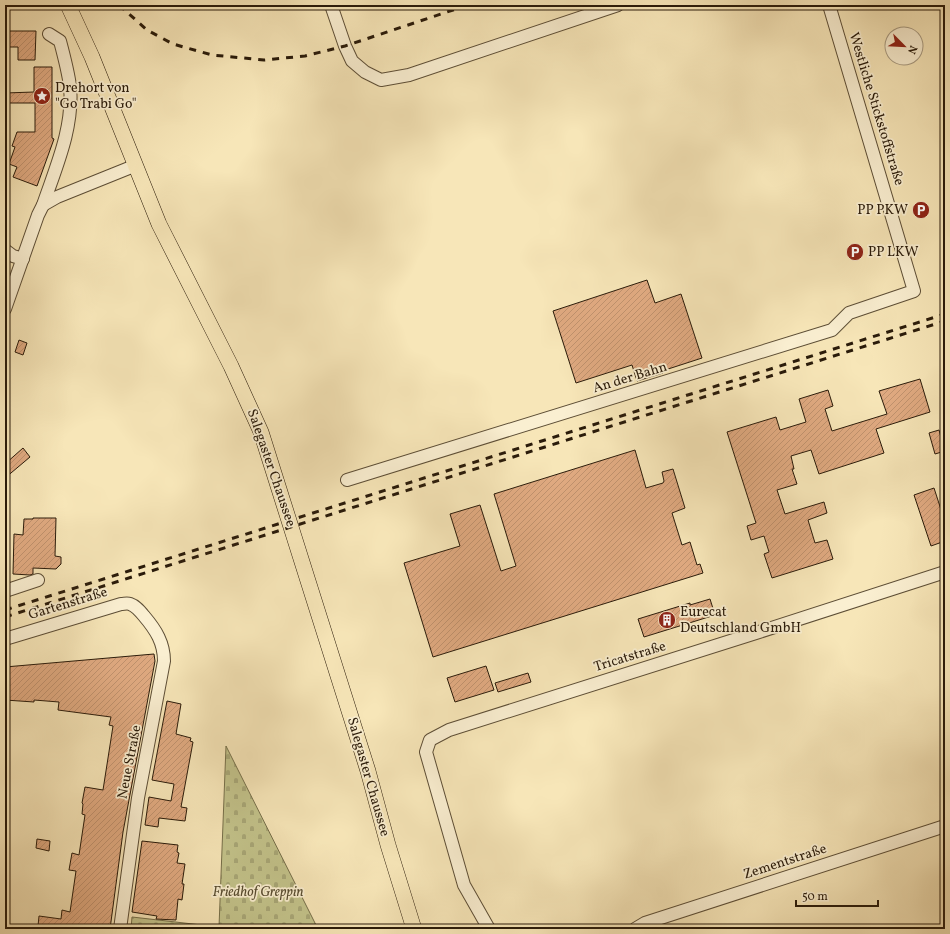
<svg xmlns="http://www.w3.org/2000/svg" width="950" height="934" viewBox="0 0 950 934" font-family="Vollkorn,serif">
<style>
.cemetery{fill:url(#cemetery-stones);stroke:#766f4a}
.building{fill:url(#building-hatch);stroke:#2a1b0a}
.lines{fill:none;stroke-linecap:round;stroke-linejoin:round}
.minor-casing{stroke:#5d4e36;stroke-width:14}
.major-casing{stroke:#2a1b0a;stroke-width:16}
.minor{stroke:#faefd1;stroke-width:12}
.major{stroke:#f7e6b8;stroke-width:15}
.rail{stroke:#2a1b0a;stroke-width:3;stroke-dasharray:7 7;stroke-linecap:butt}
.labels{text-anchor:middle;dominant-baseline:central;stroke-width:3.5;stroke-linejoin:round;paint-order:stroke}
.poi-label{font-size:14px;fill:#2a1b0a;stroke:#faefd1;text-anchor:start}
.street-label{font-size:14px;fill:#2a1b0a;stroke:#faefd1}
.park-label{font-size:14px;font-style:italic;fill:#584d31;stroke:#faefd1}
</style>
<defs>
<pattern id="cemetery-stones" width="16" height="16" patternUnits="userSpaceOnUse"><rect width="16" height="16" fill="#c3c38b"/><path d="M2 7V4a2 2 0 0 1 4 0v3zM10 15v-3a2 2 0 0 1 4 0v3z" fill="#a8a777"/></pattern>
<pattern id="building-hatch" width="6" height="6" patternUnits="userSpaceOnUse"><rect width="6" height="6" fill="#e0aa81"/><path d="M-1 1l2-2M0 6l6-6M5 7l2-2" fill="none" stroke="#c0926e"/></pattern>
</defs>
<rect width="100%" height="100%" fill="#f7e6b8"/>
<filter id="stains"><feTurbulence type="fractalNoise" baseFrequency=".005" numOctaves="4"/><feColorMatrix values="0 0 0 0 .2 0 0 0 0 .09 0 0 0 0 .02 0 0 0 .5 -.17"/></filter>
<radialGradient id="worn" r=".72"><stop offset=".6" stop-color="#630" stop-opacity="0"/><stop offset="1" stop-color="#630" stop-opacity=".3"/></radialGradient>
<polygon class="cemetery" points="226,746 318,929 131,929 132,917 219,927"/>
<g class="building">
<polygon points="9,31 36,31 35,60 18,60 18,47 9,47"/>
<polygon points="34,67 52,67 52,138 54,139 37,186 13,177 17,167 9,164 15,147 12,146 17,132 35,132 35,103 5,103 5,93 34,92"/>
<polygon points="647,280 655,303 681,294 702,358 662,371 663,373 637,381 632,365 576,383 553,311"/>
<polygon points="19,340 27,343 23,355 15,352"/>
<polygon points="920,379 930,412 876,429 884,453 819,474 811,450 791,456 794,469 792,469 797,484 777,490 785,514 824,502 827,513 808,520 815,543 827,540 833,559 772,578 764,554 769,552 764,536 751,540 747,526 756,523 727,432 776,417 780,430 806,422 799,399 828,390 833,406 825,409 832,431 887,414 879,391"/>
<polygon points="939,430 945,451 935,454 929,433"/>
<polygon points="23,448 30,457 5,478 5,464"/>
<polygon points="635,450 646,488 663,483 664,481 662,472 673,469 685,508 672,513 682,545 690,542 697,565 700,564 703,573 433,657 404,563 460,546 450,514 480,505 501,571 516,566 494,494"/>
<polygon points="934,488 945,522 945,541 931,546 914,495"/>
<polygon points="33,518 56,518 55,556 61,557 61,564 56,569 33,568 33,574 30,575 13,574 14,534 23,535 24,519 33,519"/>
<polygon points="710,599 715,615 644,637 638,619 690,603 690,605"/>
<polygon points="154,654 155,661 123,832 110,929 62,929 38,926 39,916 61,919 62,910 70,912 76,871 69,870 72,853 79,855 85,815 82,814 83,804 82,803 85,787 103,790 113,726 109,725 111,717 58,710 59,702 34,700 34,702 5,700 5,667"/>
<polygon points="486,666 494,690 455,702 447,678"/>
<polygon points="528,673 531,682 498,692 495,683"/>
<polygon points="167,701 181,704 176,734 191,738 190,741 193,742 181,807 187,808 185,821 159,818 158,827 145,825 149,797 171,801 174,784 152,780"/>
<polygon points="37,839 50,841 49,851 36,848"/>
<polygon points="142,841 178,845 177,852 179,853 177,863 185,864 182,884 184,884 182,900 178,899 176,920 156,919 157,916 132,912"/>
</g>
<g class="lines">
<defs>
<g id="minor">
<polyline points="331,5 345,46 352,61 365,72 381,80 409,75 618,5"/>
<polyline points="43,205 57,197 134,166"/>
<polyline points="5,250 13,256 23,259"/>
<path d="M 5,309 L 38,215 L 43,205 C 56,167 74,127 70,86 C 68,71 64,56 60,41 L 49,34"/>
<polyline points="347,480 832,330 849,313 914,291 829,5"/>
<polyline points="5,591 38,580"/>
<path d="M 5,639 L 121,604 C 124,604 127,603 130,604 C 136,606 140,611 144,616 C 156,630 164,643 164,661 L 138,798 L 120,929"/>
<polyline points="489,929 464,885 426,752 430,740 449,730 759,632 945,572"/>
<polyline points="635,929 645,923 945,826"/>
</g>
<polyline id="major" points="68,5 92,57 159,224 231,366 261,432 368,771 388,845 414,929"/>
</defs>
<use href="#minor" class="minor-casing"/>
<use href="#major" class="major-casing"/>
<use href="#minor" class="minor"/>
<use href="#major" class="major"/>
<g class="rail">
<polyline points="119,5 147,30 173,44 212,55 264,60 305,56 345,46 468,5"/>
<polyline points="5,610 945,314"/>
<polyline points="5,617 945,321"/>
</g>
</g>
<defs>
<symbol id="sight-disc" viewBox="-11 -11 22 22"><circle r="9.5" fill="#8f2418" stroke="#faefd1"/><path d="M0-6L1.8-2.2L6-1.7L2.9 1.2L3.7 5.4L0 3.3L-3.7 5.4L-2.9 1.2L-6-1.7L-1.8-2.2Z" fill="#fff"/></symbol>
<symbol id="parking-disc" viewBox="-11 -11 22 22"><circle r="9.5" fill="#8f2418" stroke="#faefd1"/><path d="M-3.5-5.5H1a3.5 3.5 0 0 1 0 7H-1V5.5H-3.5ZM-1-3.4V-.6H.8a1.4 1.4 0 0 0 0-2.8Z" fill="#fff"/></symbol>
<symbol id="building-disc" viewBox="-11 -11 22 22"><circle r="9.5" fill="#8f2418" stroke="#faefd1"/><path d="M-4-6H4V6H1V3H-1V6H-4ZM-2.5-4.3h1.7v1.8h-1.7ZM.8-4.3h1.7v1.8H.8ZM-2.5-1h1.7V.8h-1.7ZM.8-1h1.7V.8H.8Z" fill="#fff"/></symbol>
</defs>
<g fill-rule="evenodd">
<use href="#sight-disc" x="32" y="86" width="20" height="20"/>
<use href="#parking-disc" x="911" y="200" width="20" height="20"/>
<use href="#parking-disc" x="845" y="242" width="20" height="20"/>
<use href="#building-disc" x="657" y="610" width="20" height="20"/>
</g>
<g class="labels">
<g class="poi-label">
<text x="55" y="88">Drehort von<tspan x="55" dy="16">"Go Trabi Go"</tspan></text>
<text x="908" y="210" text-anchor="end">PP PKW</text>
<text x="868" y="252">PP LKW</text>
<text x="680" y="612">Eurecat<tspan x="680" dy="16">Deutschland GmbH</tspan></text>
</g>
<g class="street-label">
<text transform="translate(876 109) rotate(73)">Westliche Stickstoffstraße</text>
<text transform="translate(630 378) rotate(-17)">An der Bahn</text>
<text transform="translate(271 468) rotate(71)">Salegaster Chaussee</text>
<text transform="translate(68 604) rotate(-17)">Gartenstraße</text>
<text transform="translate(630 657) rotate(-17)">Tricatstraße</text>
<text transform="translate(130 762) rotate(-79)">Neue Straße</text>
<text transform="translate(368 777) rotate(74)">Salegaster Chaussee</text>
<text transform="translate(785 862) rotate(-18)">Zementstraße</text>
</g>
<g class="park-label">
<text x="258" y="892">Friedhof Greppin</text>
</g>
</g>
<rect width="950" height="934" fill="none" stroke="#f7e6b8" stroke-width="20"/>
<rect x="6" y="6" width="938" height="922" fill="none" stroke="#2a1b0a" stroke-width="2"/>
<rect x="10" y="10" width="930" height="914" fill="none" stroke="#2a1b0a"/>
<g transform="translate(904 46) rotate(114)"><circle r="19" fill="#faefd1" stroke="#a79a81"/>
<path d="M0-3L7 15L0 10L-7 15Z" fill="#8f2418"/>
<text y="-6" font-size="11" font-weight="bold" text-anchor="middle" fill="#2a1b0a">N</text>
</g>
<path d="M796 900v6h82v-6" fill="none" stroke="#2a1b0a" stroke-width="2"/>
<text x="802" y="900" font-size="12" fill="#2a1b0a" stroke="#faefd1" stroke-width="3" paint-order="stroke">50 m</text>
<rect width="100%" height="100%" filter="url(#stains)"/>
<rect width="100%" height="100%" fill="url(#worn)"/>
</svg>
